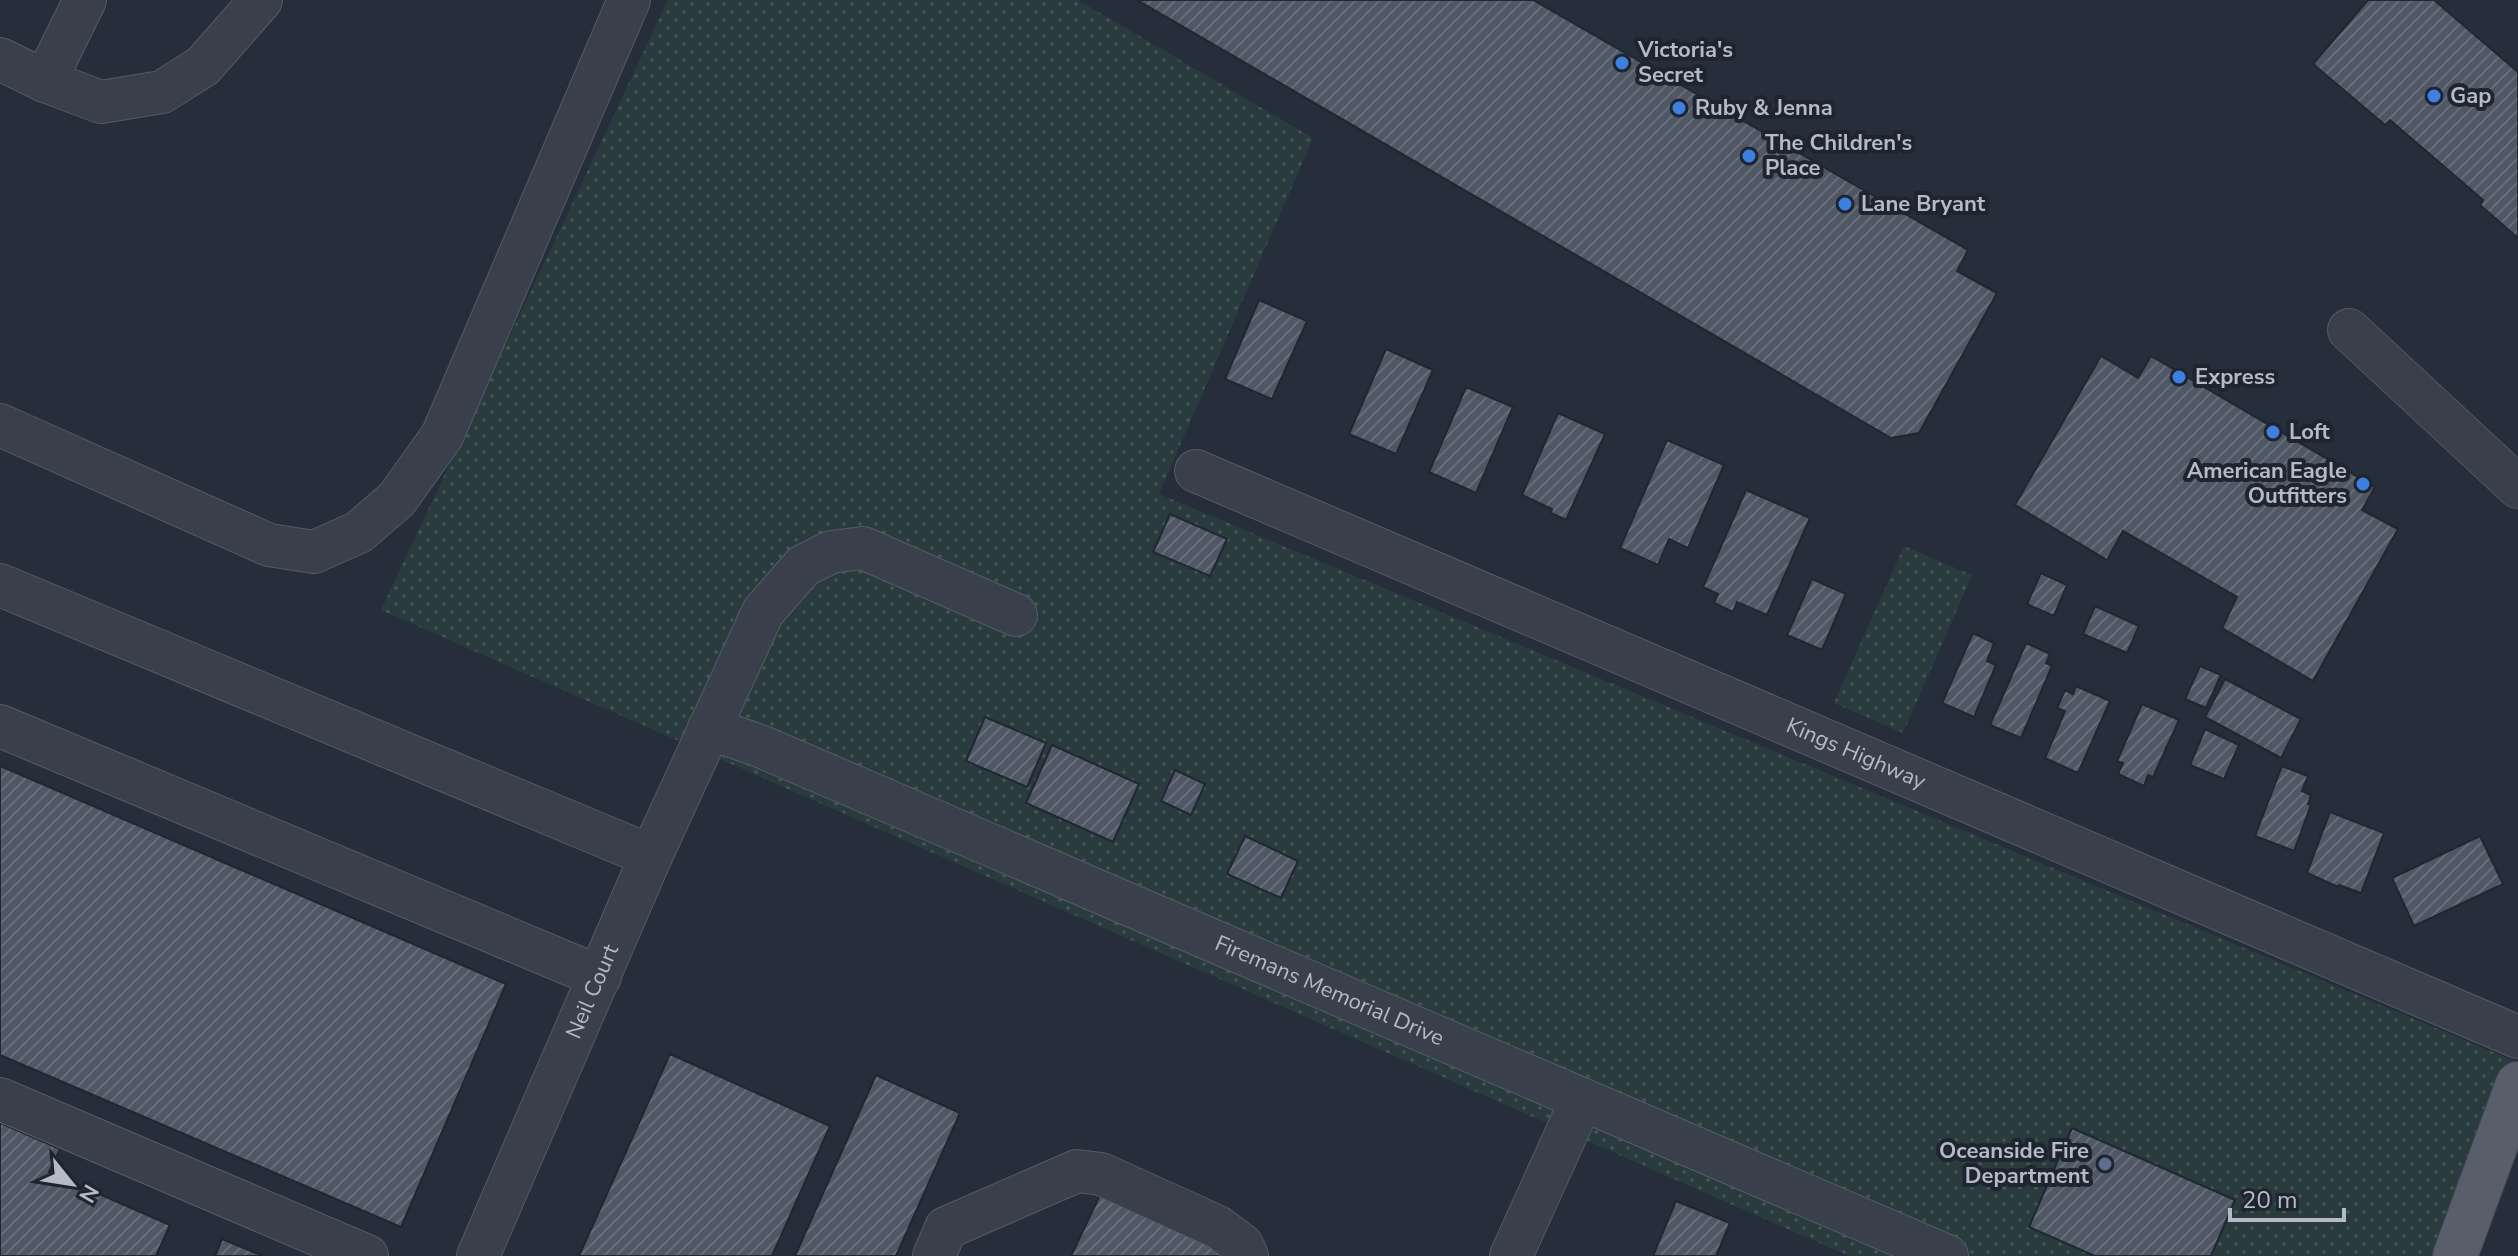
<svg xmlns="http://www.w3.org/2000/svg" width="2518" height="1256" viewBox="0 0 2518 1256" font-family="'Nunito Sans',sans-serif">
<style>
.grass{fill:url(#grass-dots)}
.building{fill:url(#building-hatch);stroke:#202732;stroke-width:2}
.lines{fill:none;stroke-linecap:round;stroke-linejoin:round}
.minor-casing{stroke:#545b66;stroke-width:44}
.major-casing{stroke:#424954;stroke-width:46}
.minor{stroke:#39404b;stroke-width:42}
.major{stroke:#585f6b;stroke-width:44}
.shop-dot{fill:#3f7fe0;stroke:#1e2530;stroke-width:3}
.service-dot{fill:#5c6f8a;stroke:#1e2530;stroke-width:3}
.labels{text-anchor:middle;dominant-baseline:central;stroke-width:8;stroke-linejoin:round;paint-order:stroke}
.poi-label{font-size:22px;font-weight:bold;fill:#b5bbc6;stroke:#1e2530;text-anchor:start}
.street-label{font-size:22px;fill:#b5bbc6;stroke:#1e2530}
</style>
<defs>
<pattern id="grass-dots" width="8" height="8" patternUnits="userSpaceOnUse" patternTransform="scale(2)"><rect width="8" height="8" fill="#293b3d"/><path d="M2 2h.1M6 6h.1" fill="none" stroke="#465558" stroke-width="1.8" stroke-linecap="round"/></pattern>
<pattern id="building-hatch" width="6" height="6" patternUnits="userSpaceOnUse" patternTransform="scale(2)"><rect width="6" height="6" fill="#4f5765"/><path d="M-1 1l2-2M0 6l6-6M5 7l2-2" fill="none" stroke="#666d7a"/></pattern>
</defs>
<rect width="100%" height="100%" fill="#262e3b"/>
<g class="grass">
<polygon points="668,0 1078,0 1313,138 1159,494 2517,1062 2447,1256 1849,1256 381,610"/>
<polygon points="1904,546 1972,575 1903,733 1834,703"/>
</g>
<g class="building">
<polygon points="1137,0 1533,0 1968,250 1957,271 1997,293 1919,433 1891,438"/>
<polygon points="2368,0 2434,0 2518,72 2518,238 2480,205 2483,200 2390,120 2385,125 2313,64"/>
<polygon points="1259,300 1307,321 1272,399 1225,379"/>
<polygon points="1386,349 1433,370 1396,454 1349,434"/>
<polygon points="2101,356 2138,378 2151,356 2375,487 2362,510 2398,529 2313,681 2222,628 2237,597 2123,531 2107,560 2015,505"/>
<polygon points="1466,387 1513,407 1476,493 1429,472"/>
<polygon points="1558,413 1605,434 1566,520 1551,513 1552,509 1522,495"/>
<polygon points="1667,440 1724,465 1688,548 1669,539 1658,565 1620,548"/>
<polygon points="1746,490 1810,518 1767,615 1737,602 1733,612 1714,603 1718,594 1703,587"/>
<polygon points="1170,514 1227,539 1210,576 1153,552"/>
<polygon points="2041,573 2067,585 2054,616 2027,604"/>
<polygon points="1812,579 1846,594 1822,650 1787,635"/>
<polygon points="2095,606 2139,626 2127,653 2083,634"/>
<polygon points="1973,633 1994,643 1987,661 1996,665 1974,717 1942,703"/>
<polygon points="2026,643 2050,654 2046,663 2052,666 2021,738 1990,725"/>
<polygon points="2200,666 2221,675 2206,708 2185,699"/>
<polygon points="2225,679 2301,719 2281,758 2205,717"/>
<polygon points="2076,686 2110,701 2078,773 2045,758 2065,711 2057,708 2065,690 2073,694"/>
<polygon points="2142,704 2179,720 2153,777 2148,775 2144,786 2118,774 2123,763 2117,761"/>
<polygon points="985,717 1046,743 1027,787 966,761"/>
<polygon points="2205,729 2239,745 2224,779 2190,765"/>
<polygon points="1052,745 1139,784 1113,842 1026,803"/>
<polygon points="0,766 506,984 401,1227 0,1055"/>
<polygon points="2282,766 2308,776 2302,791 2311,795 2308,804 2311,805 2294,851 2255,836"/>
<polygon points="1175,770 1205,784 1191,815 1161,801"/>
<polygon points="2330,812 2384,833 2361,893 2339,885 2338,887 2307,873"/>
<polygon points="1245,836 1298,861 1281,898 1227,874"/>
<polygon points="2480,836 2503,884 2414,926 2392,878"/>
<polygon points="670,1054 830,1126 772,1256 579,1256"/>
<polygon points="876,1075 960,1113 896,1256 795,1256"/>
<polygon points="0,1123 60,1149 49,1172 170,1225 156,1256 0,1256"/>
<polygon points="2072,1128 2235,1200 2211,1256 2095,1256 2029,1227"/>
<polygon points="1102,1191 1227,1250 1224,1256 1071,1256"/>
<polygon points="1676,1201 1730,1223 1716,1256 1653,1256"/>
<polygon points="222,1239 263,1256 215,1256"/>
</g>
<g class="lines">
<defs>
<g id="minor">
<polyline points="0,59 45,81 101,102 162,92 203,66 261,0"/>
<polyline points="45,81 85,0"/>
<polyline points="2349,330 2518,487"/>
<polyline points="0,425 269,545 314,552 359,532 397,499 442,436 629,0"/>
<path id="s1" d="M 1196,471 L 2518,1037"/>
<polyline points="0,585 651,856"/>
<polyline points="0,726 600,977"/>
<path id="s2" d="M 709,728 L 760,746 L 1947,1256"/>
<polyline points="0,1099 367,1256"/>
<path id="s3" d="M 478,1256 L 651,856 L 763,612 L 803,566 L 831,552 L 863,548 L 1016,615"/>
<polyline points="934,1256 946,1228 1077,1171 1101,1174 1218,1227 1242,1245 1247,1256"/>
<polyline points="1511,1256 1582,1099"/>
</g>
<polyline id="major" points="2455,1256 2518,1084"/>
</defs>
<use href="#minor" class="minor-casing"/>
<use href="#major" class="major-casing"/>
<use href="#minor" class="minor"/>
<use href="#major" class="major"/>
</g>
<g class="shop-dot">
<circle cx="1622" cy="63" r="8"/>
<circle cx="2434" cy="96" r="8"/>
<circle cx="1679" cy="108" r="8"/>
<circle cx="1749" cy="156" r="8"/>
<circle cx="1845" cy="204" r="8"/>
<circle cx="2179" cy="377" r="8"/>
<circle cx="2273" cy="432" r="8"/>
<circle cx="2363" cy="484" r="8"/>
</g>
<circle class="service-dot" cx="2105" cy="1164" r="8"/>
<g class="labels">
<g class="poi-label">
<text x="1638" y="50">Victoria's<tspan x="1638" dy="25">Secret</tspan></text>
<text x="2450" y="96">Gap</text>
<text x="1695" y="108">Ruby &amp; Jenna</text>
<text x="1765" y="143">The Children's<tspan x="1765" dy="25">Place</tspan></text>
<text x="1861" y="204">Lane Bryant</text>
<text x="2195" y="377">Express</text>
<text x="2289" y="432">Loft</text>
<text x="2347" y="471" text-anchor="end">American Eagle<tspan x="2347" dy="25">Outfitters</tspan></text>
<text x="2089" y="1151" text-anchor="end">Oceanside Fire<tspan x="2089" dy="25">Department</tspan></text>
</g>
<g class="street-label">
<text stroke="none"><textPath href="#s1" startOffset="718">Kings Highway</textPath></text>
<text stroke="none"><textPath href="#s2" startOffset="674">Firemans Memorial Drive</textPath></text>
<text stroke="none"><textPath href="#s3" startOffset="288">Neil Court</textPath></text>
</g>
</g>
<g transform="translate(72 1184) rotate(120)" stroke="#1e2530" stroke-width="6" paint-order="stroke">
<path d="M0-6L14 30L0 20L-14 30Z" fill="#b5bbc6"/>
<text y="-12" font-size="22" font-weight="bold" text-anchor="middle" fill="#b5bbc6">N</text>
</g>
<path d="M2230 1208v12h114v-12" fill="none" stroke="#b5bbc6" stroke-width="4"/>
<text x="2242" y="1208" font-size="24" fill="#b5bbc6" stroke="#1e2530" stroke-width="6" paint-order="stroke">20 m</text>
</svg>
